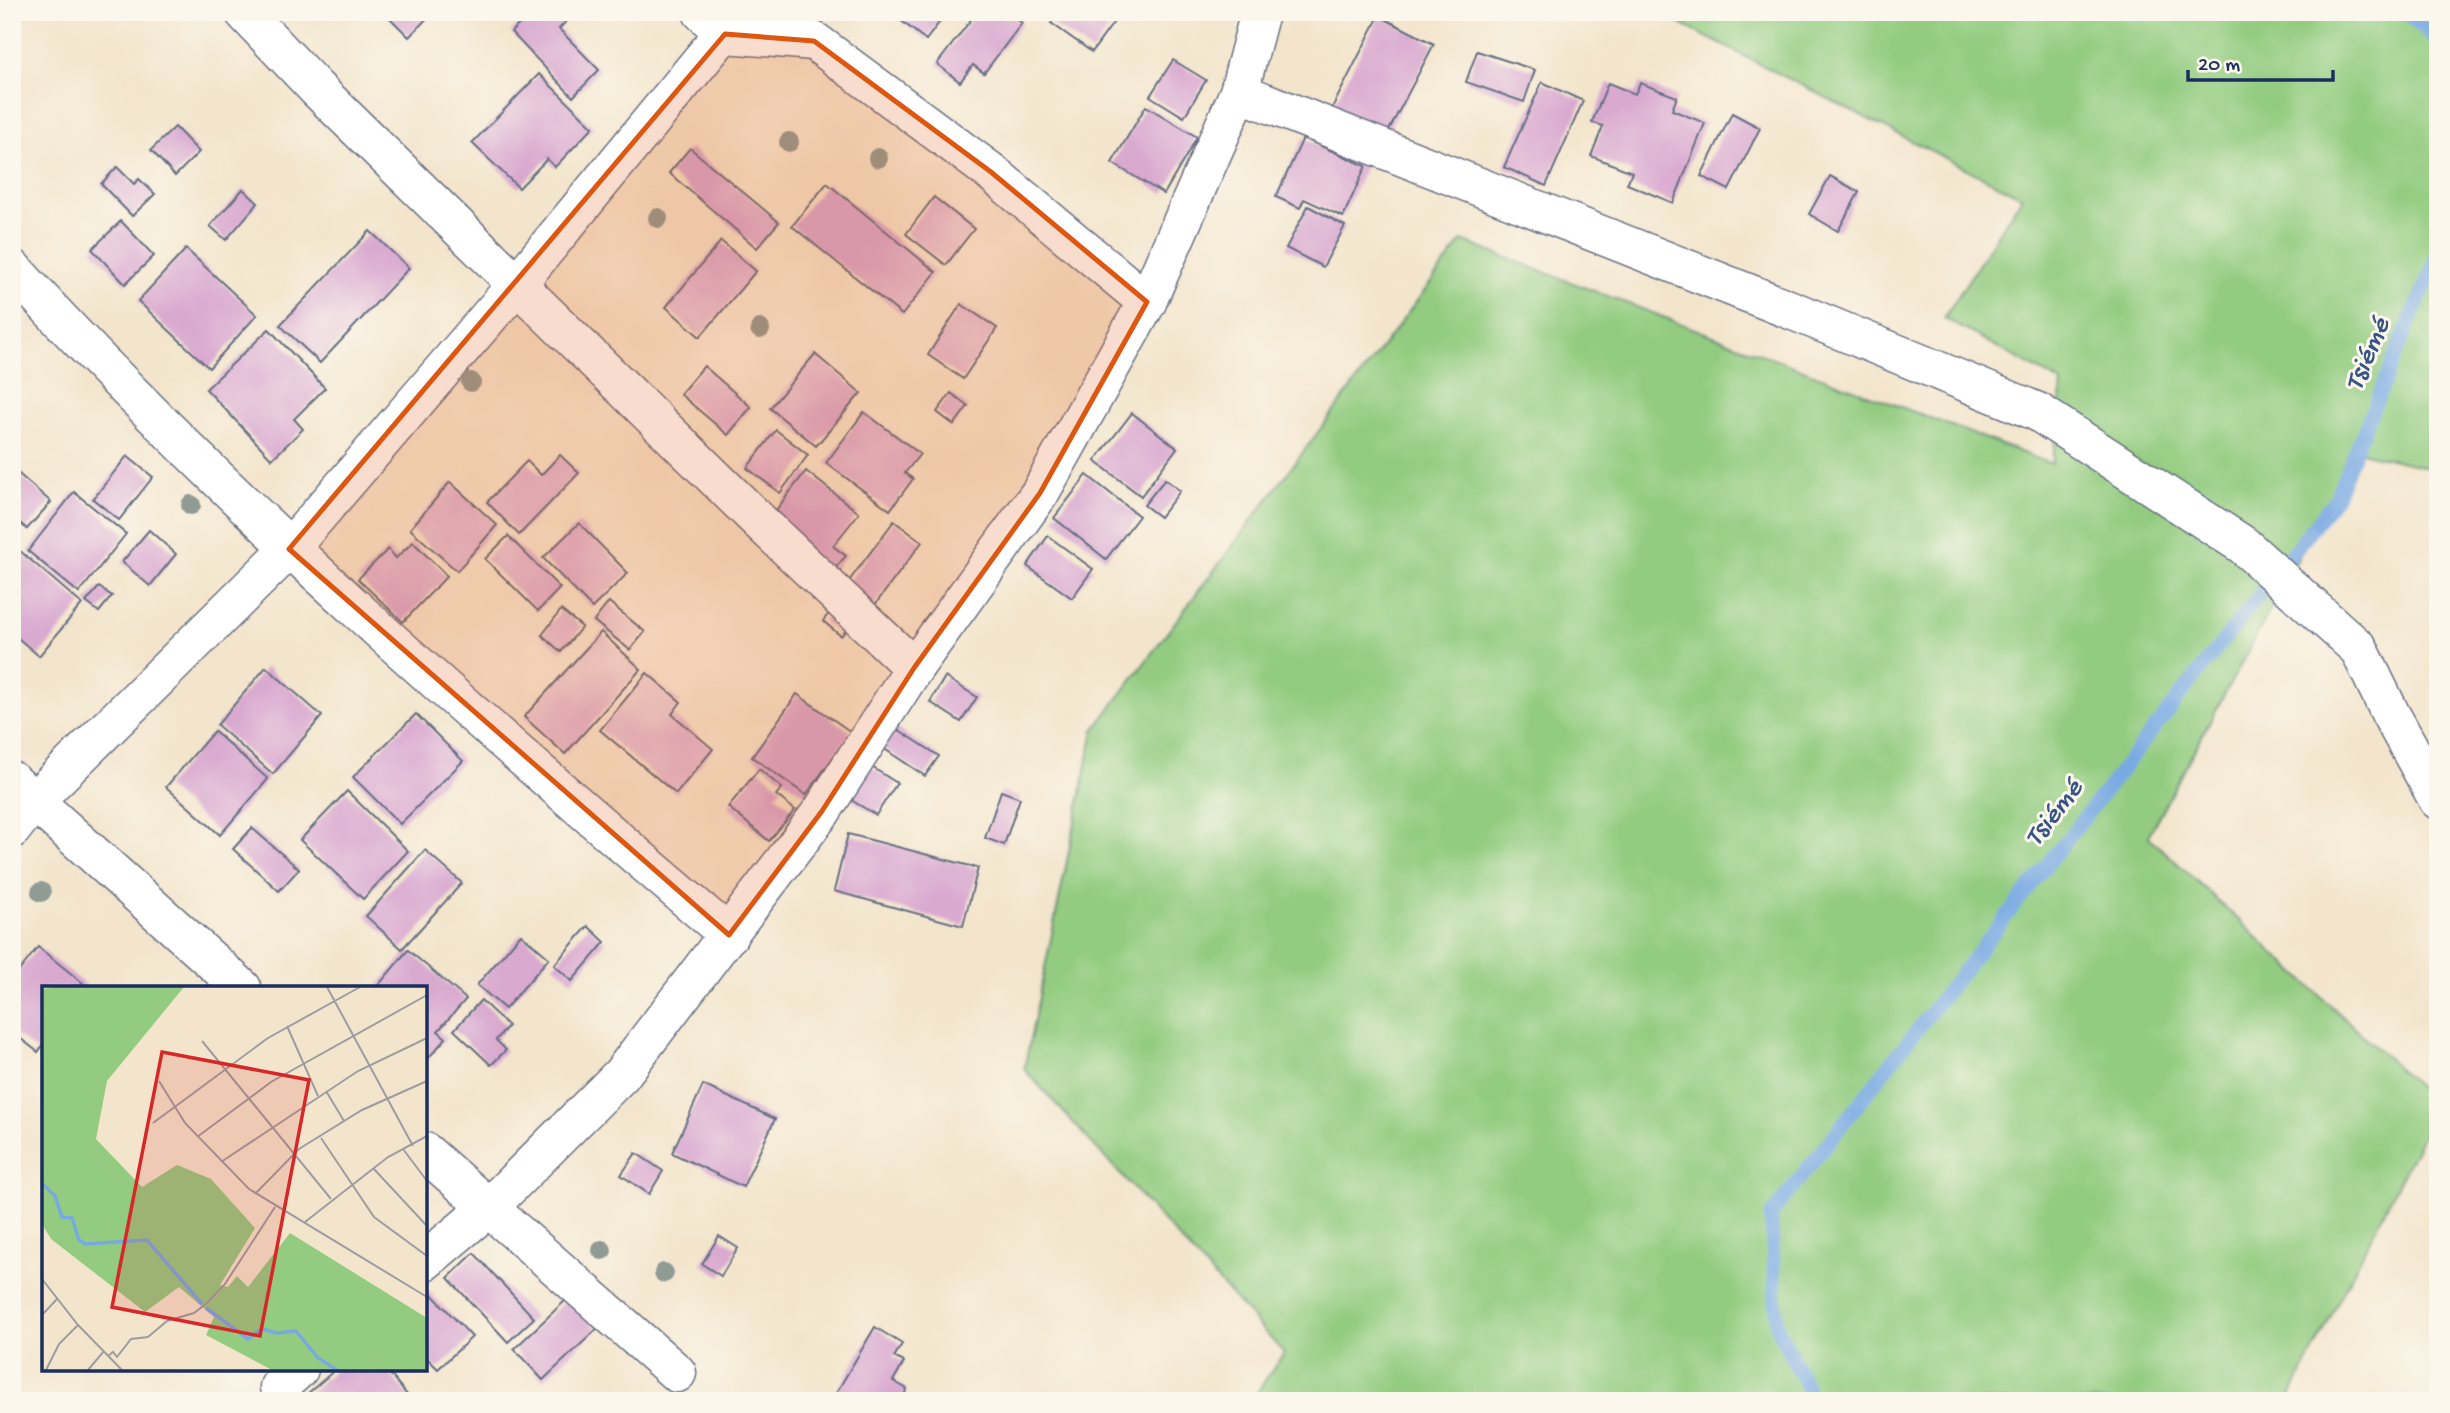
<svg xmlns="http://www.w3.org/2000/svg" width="2450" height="1413" viewBox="0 0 2450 1413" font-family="'Gochi Hand',sans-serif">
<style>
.green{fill:#93cc80;stroke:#577e6f;stroke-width:2}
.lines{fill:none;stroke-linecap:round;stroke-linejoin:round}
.stream{stroke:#78a9e3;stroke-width:14}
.building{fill:#d9a9d0}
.minor-casing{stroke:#676f84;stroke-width:41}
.minor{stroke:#fff;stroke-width:38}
.tree{fill:#909b95}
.marked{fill:#de5710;fill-opacity:0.2;stroke:#de5710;stroke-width:5;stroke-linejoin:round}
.labels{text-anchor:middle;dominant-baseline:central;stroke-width:6;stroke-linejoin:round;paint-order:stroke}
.water-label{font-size:28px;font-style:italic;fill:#375486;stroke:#fbf7ec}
.inset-river{fill:none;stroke:#78a9e3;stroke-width:3.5}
.inset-road{fill:none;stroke:#9d9ca0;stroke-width:2}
.view{fill:#d62828;fill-opacity:0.15;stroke:#d62828;stroke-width:3.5}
.inset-edge{fill:none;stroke:#1b2f5e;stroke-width:3.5}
</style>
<rect width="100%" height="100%" fill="#fbf7ec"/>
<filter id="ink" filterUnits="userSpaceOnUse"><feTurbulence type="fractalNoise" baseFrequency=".0143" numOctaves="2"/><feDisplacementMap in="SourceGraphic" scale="14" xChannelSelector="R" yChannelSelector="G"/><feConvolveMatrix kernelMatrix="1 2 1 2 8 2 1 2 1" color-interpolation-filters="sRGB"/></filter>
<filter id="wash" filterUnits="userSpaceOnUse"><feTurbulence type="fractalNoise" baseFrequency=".00686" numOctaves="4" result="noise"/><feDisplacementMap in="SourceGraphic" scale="28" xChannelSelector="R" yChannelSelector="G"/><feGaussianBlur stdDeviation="1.57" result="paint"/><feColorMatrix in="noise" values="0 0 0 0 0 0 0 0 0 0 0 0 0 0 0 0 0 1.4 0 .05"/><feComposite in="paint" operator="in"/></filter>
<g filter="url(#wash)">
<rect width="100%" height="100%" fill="#f3e5cc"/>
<polygon class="green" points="1657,12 2438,12 2438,470 2356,451 2148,836 2438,1105 2288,1401 1251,1401 1284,1353 1024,1069 1094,730 1462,241 2052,464 2062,383 1944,318 2022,197"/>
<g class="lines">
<g class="stream">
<polyline points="2405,12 2438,41"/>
<polyline points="1813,1401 1777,1326 1771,1215 2335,499 2438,255"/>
</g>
</g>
<g id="blocks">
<g class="building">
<polygon points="384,12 433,12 409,37"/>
<polygon points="532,12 566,12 570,17 559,29 599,70 573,97 511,32"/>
<polygon points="890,12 947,12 926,40"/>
<polygon points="977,12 1007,12 1022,23 984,73 973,65 960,82 937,64"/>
<polygon points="1058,12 1121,12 1092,52 1051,23"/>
<polygon points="1379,16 1434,44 1386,136 1332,108"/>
<polygon points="1477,51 1535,70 1524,102 1466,82"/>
<polygon points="1173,60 1206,80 1184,117 1150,96"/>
<polygon points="539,74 593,127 555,167 547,159 519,188 472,143"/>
<polygon points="1542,82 1583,101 1546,186 1504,167"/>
<polygon points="1608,83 1635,94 1640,83 1677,97 1672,110 1705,123 1673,203 1627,184 1632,172 1591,156 1603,126 1592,122"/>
<polygon points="1146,106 1197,137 1164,194 1112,163"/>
<polygon points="1732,113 1760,128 1729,190 1701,176"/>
<polygon points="175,127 199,152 175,176 151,150"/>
<polygon points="1303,138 1366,166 1343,217 1304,199 1300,208 1276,197"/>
<polygon points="690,148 779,222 757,248 669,173"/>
<polygon points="117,167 134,184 139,179 155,194 132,216 101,184"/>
<polygon points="1830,176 1859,192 1838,231 1809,214"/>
<polygon points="827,183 936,272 902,315 792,226"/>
<polygon points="243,189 258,203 226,240 210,226"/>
<polygon points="934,197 974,229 946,265 906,234"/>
<polygon points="1308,206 1345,226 1323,267 1286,248"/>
<polygon points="121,221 154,256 125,284 92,249"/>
<polygon points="370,231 409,268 320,363 280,325"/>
<polygon points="721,241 756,271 700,337 666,307"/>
<polygon points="186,249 257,315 209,368 138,301"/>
<polygon points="961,304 997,328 963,379 928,355"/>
<polygon points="269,329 325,388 294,419 303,429 272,459 206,389"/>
<polygon points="815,354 861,393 816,446 770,408"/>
<polygon points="704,366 751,407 728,435 680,394"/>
<polygon points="951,393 968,406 954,425 937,412"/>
<polygon points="864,412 920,454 905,473 913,479 890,510 826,463"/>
<polygon points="1132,413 1177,448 1141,496 1095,461"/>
<polygon points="776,430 808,455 780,493 747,468"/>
<polygon points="560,455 579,473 519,535 487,502 527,461 541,475"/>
<polygon points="127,456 153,477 119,520 93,499"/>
<polygon points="12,468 51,502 27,529 12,516"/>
<polygon points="806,471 859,513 833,546 846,556 827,577 767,522"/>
<polygon points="1087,475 1139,516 1106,559 1054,518"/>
<polygon points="1165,479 1180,491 1160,517 1144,505"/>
<polygon points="450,482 497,525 457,571 410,529"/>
<polygon points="74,492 126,534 79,593 28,551"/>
<polygon points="894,521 922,542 871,610 843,589"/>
<polygon points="579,523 628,573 592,608 543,558"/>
<polygon points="149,530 176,554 150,586 122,562"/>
<polygon points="508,536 560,588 538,611 485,559"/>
<polygon points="1048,536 1093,569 1072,598 1027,566"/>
<polygon points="413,542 447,576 403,622 358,579 388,549 396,558"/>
<polygon points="19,550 82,604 39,656 12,633 12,557"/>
<polygon points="99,587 112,596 99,612 86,602"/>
<polygon points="609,602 645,632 630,650 594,621"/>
<polygon points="837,603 856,619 841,636 823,621"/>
<polygon points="561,610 582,627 561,652 542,635"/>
<polygon points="601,632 641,669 565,754 524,717"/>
<polygon points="266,667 322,716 273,774 217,725"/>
<polygon points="647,673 681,702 672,714 713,749 676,794 600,730"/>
<polygon points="945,677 977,697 961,722 930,702"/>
<polygon points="797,694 851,732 806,795 752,757"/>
<polygon points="416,714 463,761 400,824 353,777"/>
<polygon points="896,728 939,756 925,776 883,748"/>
<polygon points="214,731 268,779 220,835 166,787"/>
<polygon points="867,764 897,783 876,815 846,797"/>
<polygon points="759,769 782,788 776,795 795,810 769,841 728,807"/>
<polygon points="347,791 408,851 363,899 300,840"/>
<polygon points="1001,791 1020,798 1004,845 985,838"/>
<polygon points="252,828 299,869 279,891 233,849"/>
<polygon points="848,834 978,868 963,926 834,891"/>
<polygon points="425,850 462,883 402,949 366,916"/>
<polygon points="588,926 605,942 572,981 554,965"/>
<polygon points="521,934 549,958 505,1009 477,985"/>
<polygon points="38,947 89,988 44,988 44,1044 38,1052 12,1032 12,980"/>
<polygon points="408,950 466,999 438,1031 446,1038 425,1062 425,988 376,988"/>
<polygon points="481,1000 508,1026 496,1040 506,1050 491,1065 454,1030"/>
<polygon points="703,1085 775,1119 743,1187 672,1153"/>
<polygon points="636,1153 663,1171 649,1194 621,1175"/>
<polygon points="719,1236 738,1248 721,1276 702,1264"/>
<polygon points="474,1253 534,1318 508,1342 448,1278"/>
<polygon points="425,1287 472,1337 438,1369 425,1356"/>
<polygon points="568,1298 597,1329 543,1380 514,1349"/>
<polygon points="875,1327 902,1344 894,1357 904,1362 893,1381 907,1389 901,1401 844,1401 835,1395"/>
<polygon points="336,1369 386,1369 412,1401 299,1401"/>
</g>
</g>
</g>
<g filter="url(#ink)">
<use href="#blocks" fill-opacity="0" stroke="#676f84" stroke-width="2"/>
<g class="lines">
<defs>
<g id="minor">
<polyline points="244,12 316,88 760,522 914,668"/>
<polyline points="702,12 725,34 814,41 991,172 1147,302"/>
<polyline points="1239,92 1801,314 2038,412 2243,545 2359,649 2390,713 2438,800"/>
<path d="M 12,268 C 233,509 480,723 729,935"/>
<polyline points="12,781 242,988"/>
<polyline points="12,829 33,802 289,549 517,284 741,12"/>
<polyline points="425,1152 677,1373"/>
<polyline points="425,1261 488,1208 621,1075 822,811 914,668 1040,493 1147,302 1239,92 1260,12"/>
<polyline points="279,1387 299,1369"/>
</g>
</defs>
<use href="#minor" class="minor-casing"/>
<use href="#minor" class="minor"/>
</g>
<g class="tree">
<circle cx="789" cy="142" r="10"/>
<circle cx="878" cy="158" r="10"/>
<circle cx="658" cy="218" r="10"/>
<circle cx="760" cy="329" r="10"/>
<circle cx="471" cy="382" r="10"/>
<circle cx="191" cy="505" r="10"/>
<circle cx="41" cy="892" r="10"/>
<circle cx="602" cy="1250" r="10"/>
<circle cx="664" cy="1273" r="10"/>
</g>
</g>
<path class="marked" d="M 725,34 L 814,41 L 991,172 L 1147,302 L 1040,493 L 914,668 L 822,811 L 729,935 L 289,549 Z"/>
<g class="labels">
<g class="water-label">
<text transform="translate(2369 355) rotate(-67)">Tsiémé</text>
<text transform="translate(2055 814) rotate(-52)">Tsiémé</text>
</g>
</g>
<g transform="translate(42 986)">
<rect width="385" height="385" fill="#f3e5cc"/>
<path d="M 13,1 L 142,1 L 65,95 L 54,153 L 100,201 L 135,179 L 169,193 L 213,242 L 178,299 L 186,301 L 195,290 L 206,301 L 248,247 L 385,332 L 385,384 L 230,384 L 164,349 L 172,331 L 137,301 L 103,326 L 9,253 L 0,238 L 0,3 Z" fill="#93cc80"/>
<path class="inset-river" d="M 0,197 L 13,210 L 20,231 L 30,232 L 37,254 L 43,258 L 105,254 L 160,318M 164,322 L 206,353 L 220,343 L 235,347 L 254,345 L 276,372 L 295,384"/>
<path class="inset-road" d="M 285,1 L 371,160M 245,40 L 276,110M 160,55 L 289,213M 117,95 L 143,137 L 207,203 L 385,311M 284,105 L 302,135M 111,137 L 226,52 L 318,1M 155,151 L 229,96 L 385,9M 279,152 L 332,231 L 385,270M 361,163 L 385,195M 179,176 L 316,85 L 385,52M 331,182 L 385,240M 213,208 L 257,163 L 320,124 L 385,95M 263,236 L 346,171 L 385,150M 0,293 L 36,339 L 80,384M 0,329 L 15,313M 66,370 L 71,366 L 75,371 L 89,353 L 106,351 L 125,335 L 152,327 L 165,317 L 183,298 L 233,221M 4,384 L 17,358 L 36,339M 46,384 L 62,365"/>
<path class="view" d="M 120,66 L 267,94 L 218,350 L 70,321 Z"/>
<rect width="385" height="385" class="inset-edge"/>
</g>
<rect width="2450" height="1413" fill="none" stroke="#fbf7ec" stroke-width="42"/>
<path d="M2188 70v10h145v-10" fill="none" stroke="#1b2f5e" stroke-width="3.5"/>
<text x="2198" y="70" font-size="21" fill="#1b2f5e" stroke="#fbf7ec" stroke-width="5" paint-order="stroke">20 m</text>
</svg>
